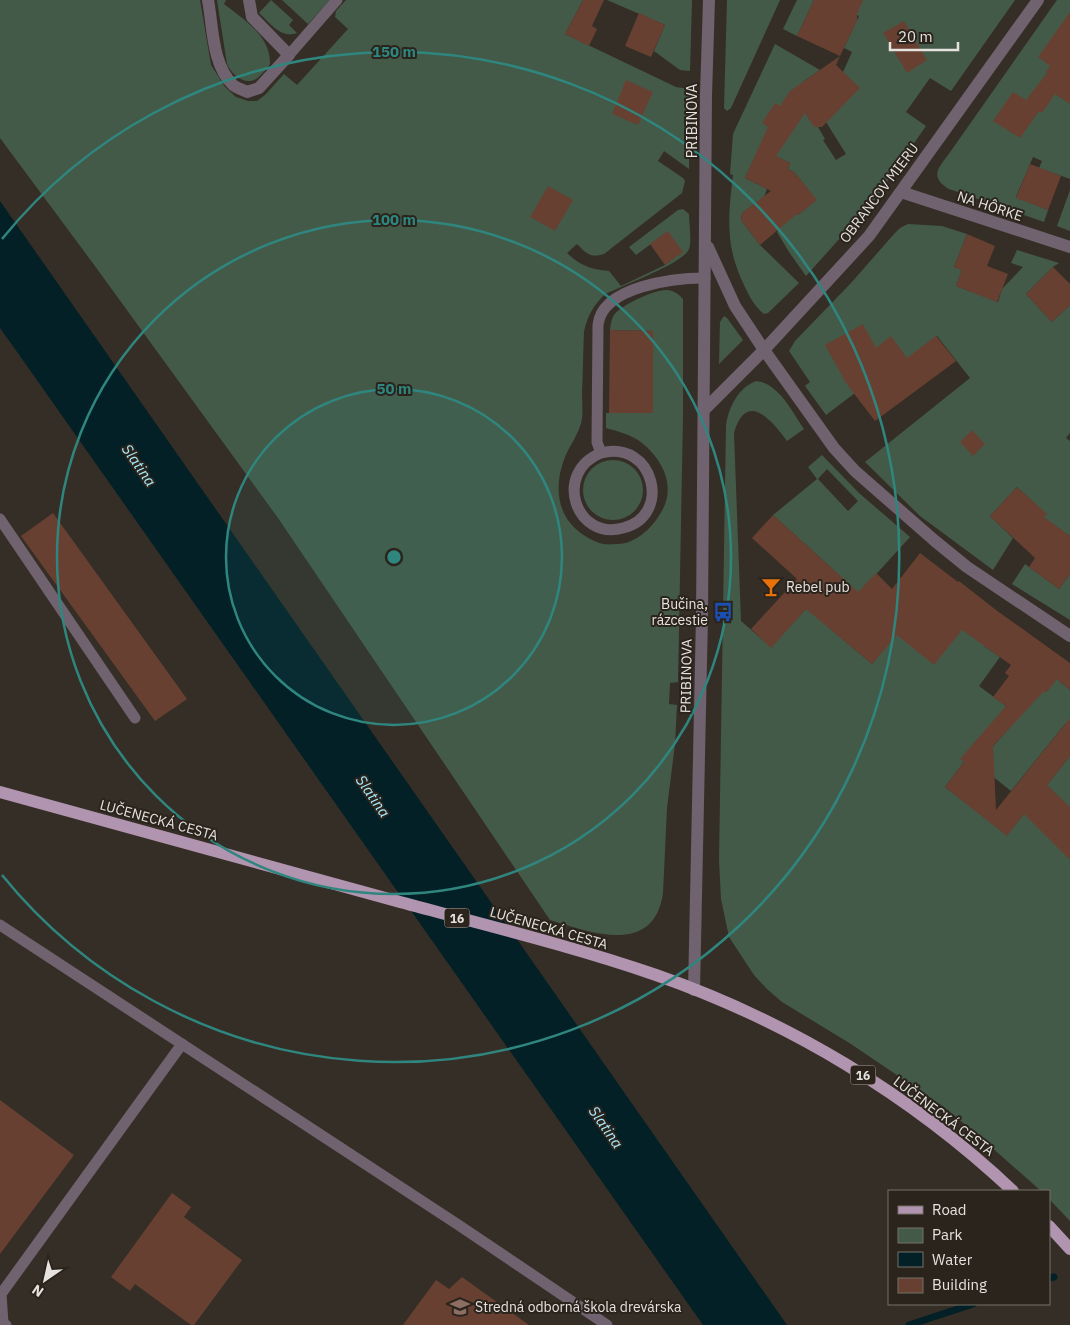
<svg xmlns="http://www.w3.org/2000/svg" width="1070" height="1325" viewBox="0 0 1070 1325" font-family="'IBM Plex Sans',sans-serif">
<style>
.green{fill:#445a48;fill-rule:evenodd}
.water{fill:#032027}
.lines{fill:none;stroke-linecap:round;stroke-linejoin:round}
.stream{stroke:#032027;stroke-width:7}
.building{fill:#674031}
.service{stroke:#70626f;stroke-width:11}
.minor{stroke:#70626f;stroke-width:12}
.primary{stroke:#b194af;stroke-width:12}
.ring{fill:none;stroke:#2f867f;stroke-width:2.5}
.labels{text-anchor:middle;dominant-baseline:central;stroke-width:4;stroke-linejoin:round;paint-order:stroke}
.shield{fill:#2a241c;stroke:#aea9a3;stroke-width:1}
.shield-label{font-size:12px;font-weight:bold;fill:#e6e2dd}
.street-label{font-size:14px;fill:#e6e2dd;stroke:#2a241c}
.poi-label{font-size:14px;fill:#e6e2dd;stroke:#2a241c;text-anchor:start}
.water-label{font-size:15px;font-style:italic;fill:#a5e9fb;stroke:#2a241c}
.centre{fill:#2f867f;stroke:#2a241c;stroke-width:2.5}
.ring-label{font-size:15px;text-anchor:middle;font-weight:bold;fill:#2f867f;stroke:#2a241c;stroke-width:4;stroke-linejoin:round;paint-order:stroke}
</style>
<rect width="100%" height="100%" fill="#352e26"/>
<g class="green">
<path d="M 0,0 L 200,0 L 211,65 L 225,87 L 236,97 L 248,101 L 257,101 L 265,95 L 284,74 L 297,85 L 348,29 L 335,17 L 336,11 L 346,0 L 583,0 L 565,34 L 676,87 L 689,89 L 689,169 L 664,151 L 658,161 L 683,178 L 685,181 L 682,193 L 604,254 C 590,258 587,254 577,244 L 567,253 C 581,266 590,269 609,271 L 621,286 L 665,265 L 682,252 L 667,232 L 636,255 L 629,247 L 678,210 L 683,209 L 689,214 C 689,222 692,242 689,249 C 683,264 620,286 604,295 C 593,306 587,317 584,332 C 583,352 583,372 582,392 C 582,401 583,410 582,419 C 580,432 570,445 565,457 C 555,482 555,511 577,530 C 584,536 594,542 603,544 C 608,545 614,544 618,544 C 635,544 652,528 660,514 C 678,487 662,457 638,440 C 628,434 617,431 606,428 L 606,413 L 653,413 L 653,331 L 610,330 C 611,324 611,320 614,315 C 621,305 654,290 666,290 C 673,290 679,294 683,299 L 683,416 L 678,682 L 670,683 L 669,704 L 677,705 L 675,744 L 667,808 L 663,893 C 654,956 592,933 550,920 L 278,518 L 92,262 L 0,138 Z"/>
<path d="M 217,0 L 226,0 L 224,4 C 243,19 271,36 270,64 C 266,69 261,76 256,79 C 245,86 231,74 227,64 Z"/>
<path d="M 271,0 L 293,20 L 289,25 L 297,33 C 281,39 270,23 259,13 Z"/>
<polygon points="282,0 330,0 308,24"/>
<polygon points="607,0 692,0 690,71 680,70 654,51 665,25"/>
<polygon points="727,0 780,0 731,108 727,111 724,108"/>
<polygon points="797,0 814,0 797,36 783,29"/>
<path d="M 827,0 L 861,4 L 863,0 L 1015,0 L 951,91 L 930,78 L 906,112 L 926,126 L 876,198 L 806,276 L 789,252 L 777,232 L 779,230 L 772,221 L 790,206 L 798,215 L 816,200 L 795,173 L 788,169 L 790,163 L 759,148 L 745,178 L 767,189 L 764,197 L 742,213 L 741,220 L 760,245 L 799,283 L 768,313 L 764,314 C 755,307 749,296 744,285 C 725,246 728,217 733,175 L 730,174 L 733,134 L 775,44 L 820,70 L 804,81 L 822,115 L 814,120 L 825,139 L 823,140 L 836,160 L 846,154 L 826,122 L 843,72 L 852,52 L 844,48 L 859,16 Z"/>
<path d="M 1057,0 L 1070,0 L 1070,179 L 1039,168 L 1042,161 L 1033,157 L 1016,197 L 1048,210 L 1044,222 L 949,189 C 926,175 942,165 953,148 Z"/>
<polygon points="1070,190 1070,231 1057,226"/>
<polygon points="908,224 942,226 967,234 954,267 962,270 956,286 998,302 1002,289 1023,267 1011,263 1017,250 1059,263 1053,267 1026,294 1052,322 1070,305 1070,433 1066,438 1070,441 1070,536 1057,527 1032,529 1046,514 1017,487 990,516 1013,538 993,570 920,516 865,462 970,378 937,336 896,367 893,364 826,415 805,386 810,382 789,351 795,341 851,283 894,234 900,228"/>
<polygon points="724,316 727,318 743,340 719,364 720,322"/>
<path d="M 756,381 C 779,383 792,412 804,429 L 787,441 C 772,420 746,390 734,433 L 741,621 L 771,647 L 838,574 L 773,515 L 817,479 L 808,467 L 822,455 L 859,493 L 910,537 L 828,627 L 872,664 L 898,632 L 973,616 L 995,631 L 984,646 L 1000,657 L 979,686 L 1006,706 L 945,787 L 1007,835 L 1070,756 L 1070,1221 L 1049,1199 L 1049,1191 L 1041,1191 L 980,1137 L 944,1107 L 851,1044 L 782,1002 L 767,989 L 754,975 L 729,937 L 721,899 L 719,860 L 726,425 C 729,407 738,388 756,381 ZM 827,469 L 858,501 L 848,511 L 818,479 Z"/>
<circle cx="613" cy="490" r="30"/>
<polygon points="1025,564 1059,589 1070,574 1070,620 1012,584"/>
<polygon points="1057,679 1070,690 1070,720 1067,725 1065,724 1011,791 986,771 987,753 1043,690"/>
</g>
<polygon class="water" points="0,201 787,1325 703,1325 15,349 0,328"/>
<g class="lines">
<g class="stream">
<polyline points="1049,1278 1054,1277"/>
<polyline points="909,1325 973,1304"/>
</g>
</g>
<g class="building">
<polygon points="583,0 604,0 592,26 597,29 589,46 565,34"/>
<polygon points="814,0 863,0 857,14 857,21 840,56 797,36"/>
<polygon points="1070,12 1070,104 1055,94 1042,113 1039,111 1020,138 993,121 1013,92 1026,100 1047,73 1046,72 1050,66 1038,57"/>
<polygon points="639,13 665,25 651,57 625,46"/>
<polygon points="904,21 927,60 907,73 883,33"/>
<polygon points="840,56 836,65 860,88 822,127 814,127 805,113 776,156 790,163 788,169 795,173 817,200 798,215 797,214 760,245 741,220 742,213 771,191 745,178 768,127 762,123 775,103 780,106 790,91"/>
<polygon points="626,80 653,92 638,125 612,114"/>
<polygon points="1030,164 1061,176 1048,210 1016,198"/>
<polygon points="548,186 573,200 555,231 530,217"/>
<polygon points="668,231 683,252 665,265 650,244"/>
<polygon points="967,234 995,246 987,266 1008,274 997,302 956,286 962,270 954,267"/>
<polygon points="1053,267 1070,284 1070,305 1052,322 1026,294"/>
<polygon points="863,324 876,348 891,336 907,358 936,336 956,361 875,421 846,383 825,345"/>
<polygon points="610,330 653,331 653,413 609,413"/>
<polygon points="972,430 985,444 973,456 960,442"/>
<polygon points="1017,487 1047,514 1044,517 1070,536 1070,574 1059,589 1029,567 1035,558 990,516"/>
<polygon points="53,513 187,699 155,721 21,536"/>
<polygon points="773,515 858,592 876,573 892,589 920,553 958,582 959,581 996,610 1070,663 1070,690 1057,679 1046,693 1044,691 993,746 996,810 1070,718 1070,756 1047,785 1070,807 1070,860 1024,814 1007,836 945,787 964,762 960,759 1006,706 993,697 1009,676 1005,673 1011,665 962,630 934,665 897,635 872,664 806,609 771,648 751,629 797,579 752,538"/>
<polygon points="0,1100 74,1155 0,1254"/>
<polygon points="172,1193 191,1207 184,1217 242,1260 194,1325 191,1325 135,1284 130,1291 111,1277"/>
<polygon points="462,1277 529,1325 403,1325 436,1280 449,1289"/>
</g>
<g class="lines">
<g class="service">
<polyline points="289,55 337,0"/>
<path d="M 601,453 C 553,472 575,541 623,528 C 673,516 654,439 601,453 L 597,442 L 598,325 C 602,286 675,278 705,278"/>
<polyline points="0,519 135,718"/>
<polyline points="0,925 457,1224 607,1325"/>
<polyline points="6,1325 3,1323 1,1294 182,1044"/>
</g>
<g class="minor">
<path d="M 208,0 C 213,27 212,65 233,85 C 237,88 243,90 247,92 L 259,88 L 289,55 L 252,17 L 249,0"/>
<polyline points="901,192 1070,247"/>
<polyline points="708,247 735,306 764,350 834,448 855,471 935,541 967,567 1070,636"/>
<polyline points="704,410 764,350 869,236 1038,0"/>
<polyline points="694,990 702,616 706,95 709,0"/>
</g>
<g class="primary">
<path d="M 0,792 C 133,829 267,865 400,902 C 485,925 572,946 656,975 C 788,1021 911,1095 1013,1191"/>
<polyline points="1049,1226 1070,1249"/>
</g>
</g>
<circle cx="394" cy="557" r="168" fill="#2f867f" fill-opacity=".12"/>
<g class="ring">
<circle cx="394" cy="557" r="168"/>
<circle cx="394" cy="557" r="337"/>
<path d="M2 239A505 505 0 1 1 2 875"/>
</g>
<defs>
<symbol id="bar-bare" viewBox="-9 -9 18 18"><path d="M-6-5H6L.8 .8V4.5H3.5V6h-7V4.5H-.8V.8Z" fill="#e8710a" stroke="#2a241c" stroke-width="2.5" paint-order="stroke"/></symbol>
<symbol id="bus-bare" viewBox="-9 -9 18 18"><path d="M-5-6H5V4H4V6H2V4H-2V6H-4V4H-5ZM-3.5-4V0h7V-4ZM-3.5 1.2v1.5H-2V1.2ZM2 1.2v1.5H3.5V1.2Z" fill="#1a4fb4" stroke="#2a241c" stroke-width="2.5" paint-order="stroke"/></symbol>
<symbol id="school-bare" viewBox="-9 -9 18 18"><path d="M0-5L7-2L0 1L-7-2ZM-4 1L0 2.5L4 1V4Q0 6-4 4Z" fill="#8d6e63" stroke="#2a241c" stroke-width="2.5" paint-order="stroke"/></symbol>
</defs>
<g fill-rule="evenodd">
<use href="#bar-bare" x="757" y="573" width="28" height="28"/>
<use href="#bus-bare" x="709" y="598" width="28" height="28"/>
<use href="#school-bare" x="446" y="1293" width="28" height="28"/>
</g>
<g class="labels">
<g class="shield">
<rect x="444.5" y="908.5" width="25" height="19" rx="4"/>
<rect x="850.5" y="1065.5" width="25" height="19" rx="4"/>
</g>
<g class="shield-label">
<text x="457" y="918">16</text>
<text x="863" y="1075">16</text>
</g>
<g class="street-label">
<text transform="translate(692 121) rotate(-90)">PRIBINOVA</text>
<text transform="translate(879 193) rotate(-53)">OBRANCOV MIERU</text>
<text transform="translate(990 206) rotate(18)">NA HÔRKE</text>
<text transform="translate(686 676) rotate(-89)">PRIBINOVA</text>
<text transform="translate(159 820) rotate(15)">LUČENECKÁ CESTA</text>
<text transform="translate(549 928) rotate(16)">LUČENECKÁ CESTA</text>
<text transform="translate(944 1116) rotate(37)">LUČENECKÁ CESTA</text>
</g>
<g class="poi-label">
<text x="786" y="587">Rebel pub</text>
<text x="708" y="604" text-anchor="end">Bučina,<tspan x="708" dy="16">rázcestie</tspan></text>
<text x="475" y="1307">Stredná odborná škola drevárska</text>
</g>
<g class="water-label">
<text transform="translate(139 465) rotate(55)">Slatina</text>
<text transform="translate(373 796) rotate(55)">Slatina</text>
<text transform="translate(606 1127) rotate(55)">Slatina</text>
</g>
</g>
<circle cx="394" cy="557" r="8" class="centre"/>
<g class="ring-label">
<text x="394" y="57">150 m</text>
<text x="394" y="225">100 m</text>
<text x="394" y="394">50 m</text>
</g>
<rect x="888" y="1190" width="162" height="115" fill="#2a241c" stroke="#757069"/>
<rect x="898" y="1206" width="25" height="8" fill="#b194af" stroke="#757069"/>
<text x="932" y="1215" font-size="15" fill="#e6e2dd">Road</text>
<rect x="898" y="1228" width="25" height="15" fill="#445a48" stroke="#757069"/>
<text x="932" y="1240" font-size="15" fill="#e6e2dd">Park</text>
<rect x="898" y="1252" width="25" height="15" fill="#032027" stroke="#757069"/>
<text x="932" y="1265" font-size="15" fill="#e6e2dd">Water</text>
<rect x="898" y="1278" width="25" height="15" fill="#674031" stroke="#757069"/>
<text x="932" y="1290" font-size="15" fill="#e6e2dd">Building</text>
<g transform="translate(45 1280) rotate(214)" stroke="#2a241c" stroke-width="4" paint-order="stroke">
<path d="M0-4L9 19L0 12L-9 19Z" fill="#e6e2dd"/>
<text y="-8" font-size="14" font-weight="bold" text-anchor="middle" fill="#e6e2dd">N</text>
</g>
<path d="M890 42v8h68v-8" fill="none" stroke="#e6e2dd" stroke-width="2.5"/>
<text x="898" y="42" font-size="15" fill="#e6e2dd" stroke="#2a241c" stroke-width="4" paint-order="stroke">20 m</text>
</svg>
